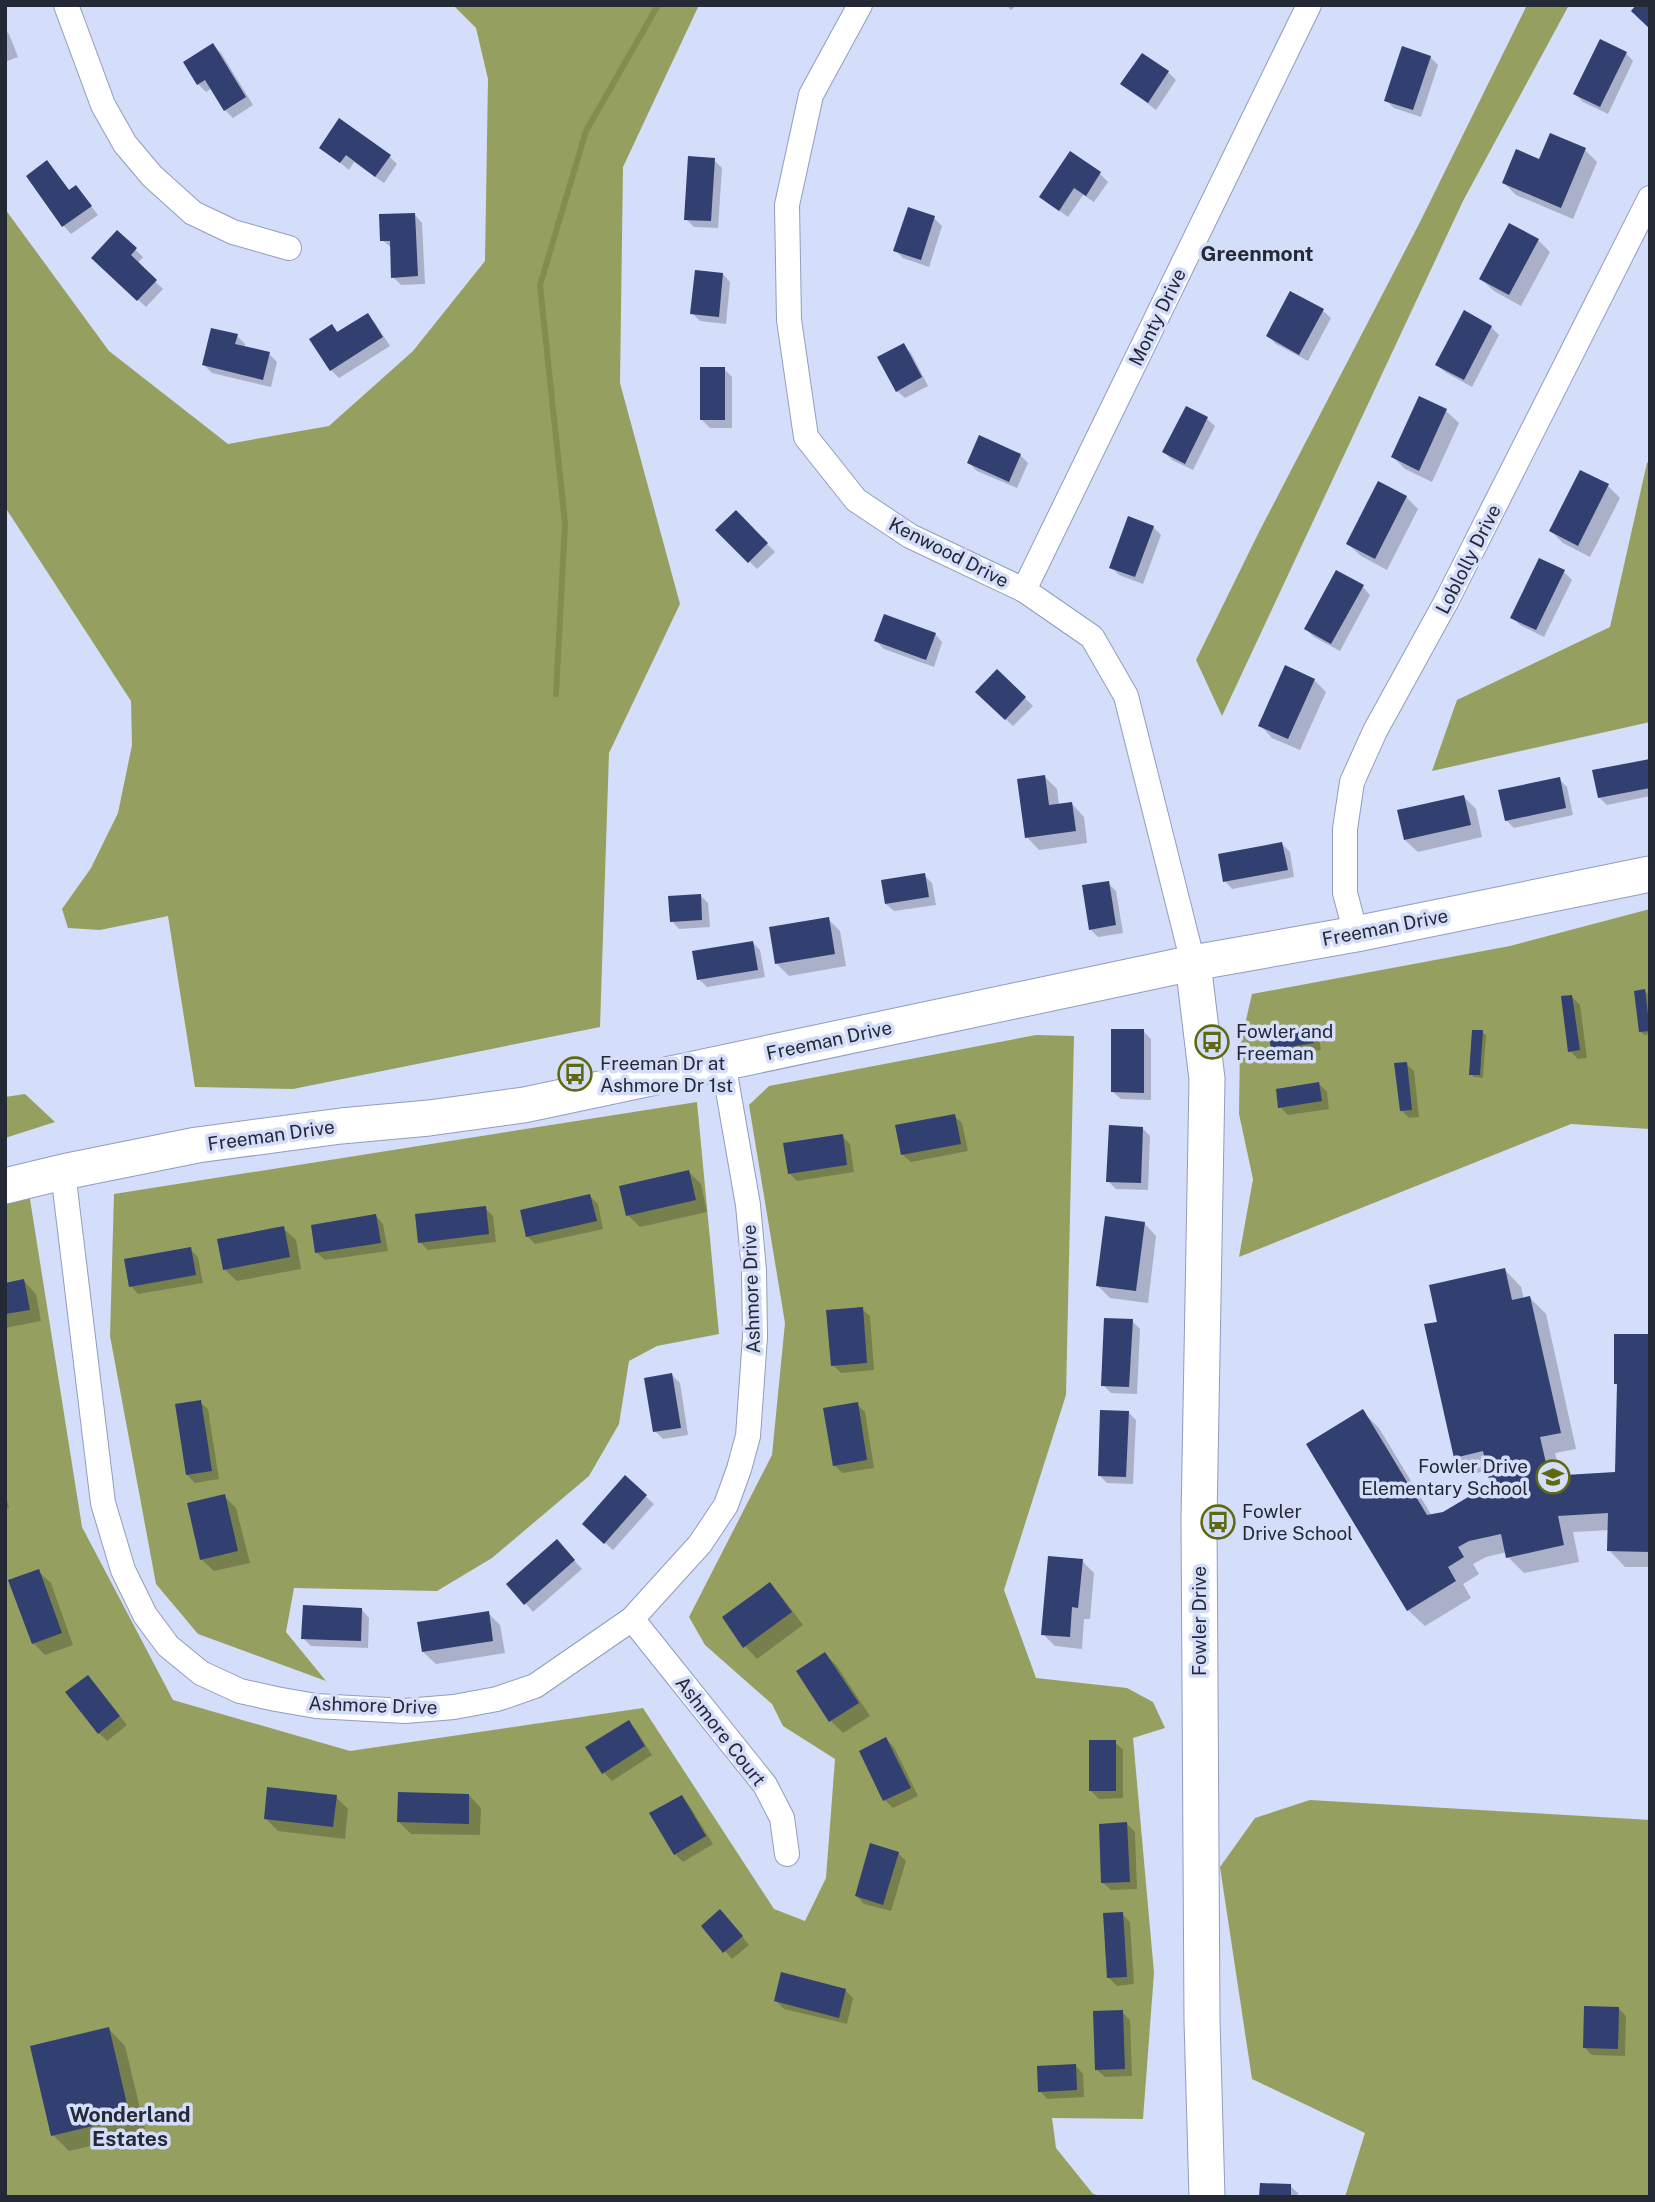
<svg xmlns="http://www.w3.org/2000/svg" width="1655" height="2202" viewBox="0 0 1655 2202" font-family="'Public Sans',sans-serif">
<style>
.forest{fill:#95a060}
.shadow{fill:#0003}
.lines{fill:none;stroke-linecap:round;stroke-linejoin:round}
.stream{stroke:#838d4e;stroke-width:6}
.building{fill:#313f71}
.street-casing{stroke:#929dbd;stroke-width:26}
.secondary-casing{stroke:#929dbd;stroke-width:37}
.street{stroke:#fff;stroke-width:24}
.secondary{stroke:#fff;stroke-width:35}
.labels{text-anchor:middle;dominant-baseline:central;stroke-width:7;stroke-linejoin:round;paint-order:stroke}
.street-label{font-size:19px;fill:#242936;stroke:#d4ddf9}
.poi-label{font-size:19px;fill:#242936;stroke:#d4ddf9;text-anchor:start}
.neighbourhood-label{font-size:21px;font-weight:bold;fill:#242936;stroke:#d4ddf9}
</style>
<rect width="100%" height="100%" fill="#d4ddf9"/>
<g class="forest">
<polygon points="453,5 699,5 623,167 620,383 680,604 609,753 600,1027 293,1089 195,1087 168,916 100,930 68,928 62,909 91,868 118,813 132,745 131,701 5,507 5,209 109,351 228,444 329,426 413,351 485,261 488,79 476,28"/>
<polygon points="1527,5 1569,5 1463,201 1222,716 1196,660 1259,532 1420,222"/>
<polygon points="1650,460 1650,722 1432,771 1457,700 1610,627 1647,463"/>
<polygon points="1650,909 1650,1129 1571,1124 1239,1257 1253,1179 1239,1114 1240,1046 1252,994 1510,946"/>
<polygon points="1036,1035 1074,1036 1066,1395 1004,1590 1036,1678 1127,1688 1153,1702 1165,1728 1133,1738 1154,1973 1143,2119 1052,2118 1056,2148 1093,2194 1106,2197 5,2197 5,1200 29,1193 82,1527 173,1700 350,1751 643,1708 774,1909 805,1921 826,1878 835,1759 783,1726 772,1704 705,1645 689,1617 772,1455 785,1323 749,1105 769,1086"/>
<polygon points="25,1094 55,1122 5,1138 5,1097"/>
<polygon points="697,1102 719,1334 657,1346 629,1361 619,1424 589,1476 492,1558 437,1591 294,1588 286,1632 326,1681 198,1634 156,1584 110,1336 114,1194"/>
<polygon points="1310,1800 1650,1820 1650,2197 1345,2197 1365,2133 1252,2079 1220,1867 1255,1818"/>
</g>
<g class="shadow">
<polygon points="1006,5 1017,5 1011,10"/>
<polygon points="5,30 9,34 18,57 5,62"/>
<polygon points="213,45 221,53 253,105 233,118 225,110 212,88 206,92 198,84"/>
<polygon points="1626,53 1633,61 1608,114 1583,102 1575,94"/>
<polygon points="1142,55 1168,72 1176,80 1156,110 1123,84"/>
<polygon points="1430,57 1438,65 1421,117 1394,108 1386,100"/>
<polygon points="321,147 390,157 397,164 384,183 354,162 349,170"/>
<polygon points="1585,150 1597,162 1573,219 1516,195 1504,183 1540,161"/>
<polygon points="1070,154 1100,174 1108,182 1094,202 1083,195 1068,217 1041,197"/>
<polygon points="714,160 722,168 718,228 694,227 686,219"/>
<polygon points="47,162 70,191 76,187 98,215 71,234 64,226 28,176"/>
<polygon points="415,215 422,223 425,284 401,285 393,277 392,248 382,240"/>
<polygon points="934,218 942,226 929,267 903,258 895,250"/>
<polygon points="117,232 143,257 137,264 163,289 146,307 93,258"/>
<polygon points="1538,240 1550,252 1521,306 1494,291 1481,279"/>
<polygon points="723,274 730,282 726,324 700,321 692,313"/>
<polygon points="1323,311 1331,318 1308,361 1276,344 1268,336"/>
<polygon points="1465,313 1491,327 1499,335 1472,387 1445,372 1437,365"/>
<polygon points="367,315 375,323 390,346 339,378 331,370 312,340 332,326 339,333"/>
<polygon points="237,336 245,344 244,348 269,354 277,362 271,387 212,373 204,365"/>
<polygon points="903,345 911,353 928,386 905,398 897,391"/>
<polygon points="724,369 732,377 732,428 710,428 702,420"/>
<polygon points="1420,398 1446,411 1459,423 1432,482 1405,469 1393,457"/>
<polygon points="1207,419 1215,426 1193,470 1172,460 1164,452"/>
<polygon points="1020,455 1028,463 1017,488 977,471 969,463"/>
<polygon points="1608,486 1620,498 1590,557 1563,543 1551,531"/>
<polygon points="1406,497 1418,509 1387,570 1361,556 1348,544"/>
<polygon points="736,512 775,552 757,569 718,530"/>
<polygon points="1153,527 1161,535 1143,584 1119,575 1111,567"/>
<polygon points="1564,572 1572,580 1544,637 1520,625 1512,617"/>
<polygon points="1363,587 1370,595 1340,651 1314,637 1306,629"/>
<polygon points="935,634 942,642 934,667 884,649 876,641"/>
<polygon points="997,671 1033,706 1013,726 978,692"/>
<polygon points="1314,680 1326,692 1300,750 1272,738 1260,725"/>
<polygon points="1650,761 1650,796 1607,805 1599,797"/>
<polygon points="1045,777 1057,789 1059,806 1072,804 1084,817 1087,843 1039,850 1027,837"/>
<polygon points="1559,779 1567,787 1573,815 1514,828 1506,820"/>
<polygon points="1464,797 1476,809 1482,837 1418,852 1405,840"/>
<polygon points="1282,844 1290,852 1294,877 1232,889 1225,881"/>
<polygon points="924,875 932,883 936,905 894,911 886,904"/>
<polygon points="1108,883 1116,891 1123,933 1098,937 1090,929"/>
<polygon points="700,895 708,903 710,927 679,929 672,921"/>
<polygon points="828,919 840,931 846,966 789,976 776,963"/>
<polygon points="752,942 760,950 765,977 707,987 699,979"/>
<polygon points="1645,991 1648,994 1650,1006 1650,1034 1645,1035 1641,1032"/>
<polygon points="1572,997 1580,1005 1587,1058 1578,1059 1570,1051"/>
<polygon points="1311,1030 1319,1038 1321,1050 1281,1057 1273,1049"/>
<polygon points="1143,1031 1151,1039 1151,1100 1121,1099 1113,1092"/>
<polygon points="1482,1032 1486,1035 1483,1078 1474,1077 1471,1074"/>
<polygon points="1406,1064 1414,1071 1419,1117 1409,1118 1401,1110"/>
<polygon points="1319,1084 1327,1092 1329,1109 1288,1115 1280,1107"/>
<polygon points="954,1116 962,1123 968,1151 911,1162 903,1155"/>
<polygon points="1142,1128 1150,1136 1148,1190 1116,1189 1108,1181"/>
<polygon points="842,1136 850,1144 854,1172 797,1181 789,1173"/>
<polygon points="689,1172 701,1184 707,1212 640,1227 628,1215"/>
<polygon points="590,1196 598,1204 603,1229 535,1244 527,1236"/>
<polygon points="485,1208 493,1216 496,1242 428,1250 420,1242"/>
<polygon points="376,1216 383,1224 388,1251 325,1260 317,1253"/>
<polygon points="1144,1223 1156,1236 1148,1303 1110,1298 1098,1286"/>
<polygon points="283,1228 296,1240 301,1269 237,1281 224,1269"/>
<polygon points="190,1249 198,1257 203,1283 138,1294 131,1286"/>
<polygon points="1505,1270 1521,1287 1524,1299 1530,1298 1546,1314 1576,1449 1555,1453 1561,1477 1617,1473 1619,1387 1615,1383 1650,1336 1650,1567 1625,1567 1609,1550 1609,1530 1573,1532 1579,1562 1524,1573 1508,1557 1507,1552 1486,1557 1473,1564 1479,1574 1463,1584 1471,1598 1425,1626 1408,1610 1362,1411 1379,1428 1432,1516 1444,1514 1492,1484 1489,1470 1472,1474 1455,1457 1439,1323"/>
<polygon points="24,1281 36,1294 41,1321 5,1328 5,1285"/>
<polygon points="862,1309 870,1316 874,1370 841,1373 833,1365"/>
<polygon points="1132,1321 1140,1329 1137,1394 1111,1393 1103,1385"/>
<polygon points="672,1375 680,1383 688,1435 663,1439 655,1431"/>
<polygon points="200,1402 208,1409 219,1479 195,1483 187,1475"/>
<polygon points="857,1404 865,1412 874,1468 842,1473 834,1465"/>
<polygon points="1128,1412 1136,1420 1133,1484 1107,1483 1099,1475"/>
<polygon points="625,1478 654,1504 613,1550 592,1531"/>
<polygon points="5,1491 9,1508 5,1509"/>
<polygon points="224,1496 236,1508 250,1563 214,1571 201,1559"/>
<polygon points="564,1549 582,1569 533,1612 509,1584"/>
<polygon points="1082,1561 1094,1573 1090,1619 1084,1619 1082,1649 1055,1646 1043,1634"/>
<polygon points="38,1571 51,1583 73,1645 45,1655 33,1643"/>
<polygon points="770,1584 782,1597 803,1625 757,1659 745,1646"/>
<polygon points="362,1610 369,1618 368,1648 311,1646 303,1638"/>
<polygon points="488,1613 500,1625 505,1653 436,1664 423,1652"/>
<polygon points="825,1654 837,1666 870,1716 843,1733 831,1721 798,1672"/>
<polygon points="88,1677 127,1725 107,1741 99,1733"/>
<polygon points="628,1722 636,1730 652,1755 612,1781 604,1773"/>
<polygon points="886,1739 894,1747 918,1796 893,1808 885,1800 861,1752"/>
<polygon points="1115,1742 1123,1750 1123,1798 1099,1799 1091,1791"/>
<polygon points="469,1795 481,1808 480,1835 411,1834 399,1822"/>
<polygon points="336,1797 348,1809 345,1839 278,1831 265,1818"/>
<polygon points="682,1797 689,1805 713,1844 683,1862 675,1854"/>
<polygon points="1127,1824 1135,1832 1137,1889 1111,1890 1103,1883"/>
<polygon points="898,1853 906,1861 891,1911 864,1904 857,1896"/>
<polygon points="1122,1914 1130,1922 1134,1984 1117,1986 1109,1978"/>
<polygon points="728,1919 749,1945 732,1959 725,1951"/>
<polygon points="845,1990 853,1998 847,2024 784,2009 776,2001"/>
<polygon points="1618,2008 1626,2016 1625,2056 1592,2055 1584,2047"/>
<polygon points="1122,2012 1130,2020 1132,2076 1105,2077 1097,2070"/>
<polygon points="109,2029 125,2046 146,2133 69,2151 53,2135"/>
<polygon points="1076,2066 1083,2074 1084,2097 1047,2099 1040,2091"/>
<polygon points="1290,2186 1298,2193 1298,2197 1261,2197"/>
</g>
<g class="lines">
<polyline class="stream" points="556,694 565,523 540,285 586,131 658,5"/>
</g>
<g class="building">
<polygon points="1636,5 1650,5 1650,29 1631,11"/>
<polygon points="1600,39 1627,52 1600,107 1573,94"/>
<polygon points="213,43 246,97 224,111 205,80 197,85 183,62"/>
<polygon points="1402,46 1431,56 1413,110 1384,101"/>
<polygon points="1142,53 1169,71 1148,103 1120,84"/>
<polygon points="339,118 391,155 375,177 346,155 340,163 319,148"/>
<polygon points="1550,133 1586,148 1561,208 1502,183 1516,149 1539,159"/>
<polygon points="1070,151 1101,172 1086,196 1074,188 1059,211 1039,197"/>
<polygon points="688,156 715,158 711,221 684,220"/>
<polygon points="47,160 69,190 76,185 92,206 62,227 26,176"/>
<polygon points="908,207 935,216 921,260 893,251"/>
<polygon points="415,213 418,276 391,278 390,241 380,241 379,214"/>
<polygon points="1509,223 1539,239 1509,295 1479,279"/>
<polygon points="117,230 137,248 131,255 157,280 137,301 91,258"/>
<polygon points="695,270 723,273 719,317 690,314"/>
<polygon points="1290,291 1324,309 1299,355 1266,336"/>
<polygon points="1464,310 1492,326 1464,380 1435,365"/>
<polygon points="368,313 383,337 330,371 309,339 332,324 337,332"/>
<polygon points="211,328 238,334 235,344 270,352 263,380 202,365"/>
<polygon points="904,343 922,377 896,392 877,357"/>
<rect x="700" y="367" width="25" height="53"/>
<polygon points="1419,396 1447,409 1419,471 1391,457"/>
<polygon points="1186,406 1208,417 1185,464 1162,452"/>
<polygon points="979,435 1021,454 1009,482 967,463"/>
<polygon points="1580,470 1609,484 1578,546 1549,531"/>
<polygon points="1378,481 1407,496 1375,559 1346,544"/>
<polygon points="736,510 768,543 748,563 715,530"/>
<polygon points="1128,516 1154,526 1135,577 1109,568"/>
<polygon points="1539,558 1565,570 1536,630 1510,618"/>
<polygon points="1336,570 1364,585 1331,644 1304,629"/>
<polygon points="884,614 936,633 926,660 874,641"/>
<polygon points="1285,665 1315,679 1288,739 1258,726"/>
<polygon points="997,669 1026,697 1005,720 975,692"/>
<polygon points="1650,759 1650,788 1598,798 1592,770"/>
<polygon points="1045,775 1049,805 1072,802 1076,831 1025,838 1017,779"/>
<polygon points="1560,777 1566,808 1505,821 1498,790"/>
<polygon points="1464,795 1471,825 1404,840 1397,810"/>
<polygon points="1282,842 1288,870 1223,882 1218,854"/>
<polygon points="925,873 929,897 885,904 881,880"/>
<polygon points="1109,881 1116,925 1089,930 1082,885"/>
<polygon points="701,894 702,920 670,922 668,896"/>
<polygon points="829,917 835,954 775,964 769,927"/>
<polygon points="753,941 758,970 697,980 692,951"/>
<polygon points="1645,989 1650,1031 1639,1032 1634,991"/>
<polygon points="1572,995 1580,1050 1568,1052 1561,996"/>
<polygon points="1312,1028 1314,1043 1271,1050 1269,1035"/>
<polygon points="1111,1029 1144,1029 1144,1093 1111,1092"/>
<polygon points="1472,1030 1483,1030 1480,1075 1469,1075"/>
<polygon points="1407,1062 1412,1110 1400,1111 1394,1063"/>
<polygon points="1319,1082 1322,1101 1278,1108 1276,1089"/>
<polygon points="955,1114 961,1144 901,1155 895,1125"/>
<polygon points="1109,1125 1143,1127 1141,1183 1106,1182"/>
<polygon points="843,1134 847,1165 788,1174 783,1143"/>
<polygon points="689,1170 696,1200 626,1216 619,1186"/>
<polygon points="590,1194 597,1221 526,1237 520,1210"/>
<polygon points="486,1206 489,1234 418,1243 415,1214"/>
<polygon points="376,1214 381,1243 315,1253 311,1225"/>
<polygon points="1105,1216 1145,1222 1136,1291 1096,1286"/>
<polygon points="284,1226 290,1257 223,1270 217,1239"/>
<polygon points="191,1247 196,1275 129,1287 124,1259"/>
<polygon points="1505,1268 1512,1300 1530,1296 1561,1433 1540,1437 1549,1476 1615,1472 1617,1384 1614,1384 1614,1334 1650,1334 1650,1552 1607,1551 1608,1513 1558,1516 1564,1545 1506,1558 1501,1534 1469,1541 1458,1547 1464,1557 1448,1567 1456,1581 1407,1611 1306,1444 1363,1409 1427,1515 1443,1512 1490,1484 1483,1451 1454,1458 1424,1324 1437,1322 1429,1285"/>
<polygon points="24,1279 30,1310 5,1314 5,1283"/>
<polygon points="863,1307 867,1363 831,1366 826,1310"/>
<polygon points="1104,1318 1133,1319 1129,1387 1101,1386"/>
<polygon points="672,1373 681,1428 653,1432 644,1378"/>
<polygon points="201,1400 212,1471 186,1475 175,1404"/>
<polygon points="858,1402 867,1460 833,1466 823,1408"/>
<polygon points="1100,1410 1129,1411 1126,1477 1098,1476"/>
<polygon points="625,1475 647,1495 604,1544 582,1524"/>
<polygon points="225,1494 238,1551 200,1560 187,1503"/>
<polygon points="557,1539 575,1560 524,1605 506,1584"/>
<polygon points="1048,1556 1083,1559 1078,1608 1072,1607 1070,1637 1041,1635"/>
<polygon points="39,1569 62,1633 32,1644 8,1580"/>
<polygon points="770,1582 792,1612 743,1648 722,1617"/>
<polygon points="303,1605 362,1608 361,1641 301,1639"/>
<polygon points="489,1611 493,1641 422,1652 417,1622"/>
<polygon points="825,1652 859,1703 829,1722 796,1671"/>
<polygon points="88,1675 120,1716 98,1734 65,1692"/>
<polygon points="629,1720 645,1746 602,1774 585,1747"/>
<polygon points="886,1737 911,1788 883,1801 859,1751"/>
<rect x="1089" y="1740" width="27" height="51"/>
<polygon points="267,1787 337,1795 333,1827 264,1819"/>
<polygon points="398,1792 469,1794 469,1824 397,1822"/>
<polygon points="682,1795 706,1836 674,1855 649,1813"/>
<polygon points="1127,1822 1130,1882 1101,1883 1099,1824"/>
<polygon points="870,1843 899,1852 883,1905 855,1896"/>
<polygon points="720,1909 743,1936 723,1953 701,1926"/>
<polygon points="1123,1912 1127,1977 1107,1978 1103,1913"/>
<polygon points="781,1972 846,1989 839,2018 774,2001"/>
<polygon points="1584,2006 1619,2007 1618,2049 1583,2048"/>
<polygon points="1123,2010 1125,2069 1095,2070 1093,2011"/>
<polygon points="109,2027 130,2117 51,2136 30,2046"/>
<polygon points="1076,2064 1077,2090 1038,2092 1037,2066"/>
<polygon points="1260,2183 1291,2184 1291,2197 1259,2197"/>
</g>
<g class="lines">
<defs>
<g id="street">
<polyline points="66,5 103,105 125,144 152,176 193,213 233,232 289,248"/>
<polyline points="860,5 811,95 787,205 789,320 806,437 856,500 910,536 1024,590 1092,637 1126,696 1193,963"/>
<polyline points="1024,590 1309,5"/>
<polyline points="1356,934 1345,893 1345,829 1352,782 1375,731 1447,600 1650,198"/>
<polyline points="63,1172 103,1503 123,1570 145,1615 168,1646 201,1673 240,1691 276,1699 316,1706 405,1711 454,1707 497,1699 535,1686 632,1619 700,1544 726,1505 739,1469 748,1436 755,1337 754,1270 748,1205 723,1062"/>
<polyline points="632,1619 765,1785 782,1818 787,1854"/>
</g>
<g id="secondary">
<polyline points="1193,963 1207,1079 1199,1519 1202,2020 1207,2197"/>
<polyline points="5,1186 63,1172 197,1145 341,1126 429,1118 524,1105 1193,963 1356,934 1650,874"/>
</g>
</defs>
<use href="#street" class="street-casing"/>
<use href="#secondary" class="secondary-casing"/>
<use href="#street" class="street"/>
<use href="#secondary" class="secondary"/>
</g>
<defs>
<symbol id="bus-ring" viewBox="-11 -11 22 22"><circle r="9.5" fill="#d4ddf9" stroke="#5f6a10" stroke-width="1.5"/><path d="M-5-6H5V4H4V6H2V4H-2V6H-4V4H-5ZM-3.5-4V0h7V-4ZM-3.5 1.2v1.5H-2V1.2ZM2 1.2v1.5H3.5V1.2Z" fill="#5f6a10"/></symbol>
<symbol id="school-ring" viewBox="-11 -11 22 22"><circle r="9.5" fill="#d4ddf9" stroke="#5f6a10" stroke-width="1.5"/><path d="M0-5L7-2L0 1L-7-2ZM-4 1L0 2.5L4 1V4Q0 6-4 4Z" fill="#5f6a10"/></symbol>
</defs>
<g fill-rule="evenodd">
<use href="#bus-ring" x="1193" y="1023" width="38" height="38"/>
<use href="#bus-ring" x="556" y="1055" width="38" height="38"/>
<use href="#school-ring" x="1534" y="1458" width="38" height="38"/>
<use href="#bus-ring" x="1199" y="1503" width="38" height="38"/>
</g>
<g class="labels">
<g class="street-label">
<text transform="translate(1157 317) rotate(-64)">Monty Drive</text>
<text transform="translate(949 552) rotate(27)">Kenwood Drive</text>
<text transform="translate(1468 559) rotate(-63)">Loblolly Drive</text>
<text transform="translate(1385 927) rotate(-11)">Freeman Drive</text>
<text transform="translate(829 1040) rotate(-12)">Freeman Drive</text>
<text transform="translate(271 1135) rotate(-8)">Freeman Drive</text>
<text transform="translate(751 1289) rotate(-92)">Ashmore Drive</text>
<text transform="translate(1199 1621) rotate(-90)">Fowler Drive</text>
<text transform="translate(373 1705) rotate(2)">Ashmore Drive</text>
<text transform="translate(721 1731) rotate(52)">Ashmore Court</text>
</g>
<g class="poi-label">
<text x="1236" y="1031">Fowler and<tspan x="1236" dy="22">Freeman</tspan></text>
<text x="600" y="1063">Freeman Dr at<tspan x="600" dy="22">Ashmore Dr 1st</tspan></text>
<text x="1528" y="1466" text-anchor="end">Fowler Drive<tspan x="1528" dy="22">Elementary School</tspan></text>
<text x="1242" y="1511">Fowler<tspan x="1242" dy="22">Drive School</tspan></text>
</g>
<g class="neighbourhood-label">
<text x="1257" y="253">Greenmont</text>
<text x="130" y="2114">Wonderland<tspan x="130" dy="24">Estates</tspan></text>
</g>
</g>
<rect width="1655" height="2202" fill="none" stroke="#242936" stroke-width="14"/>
</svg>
